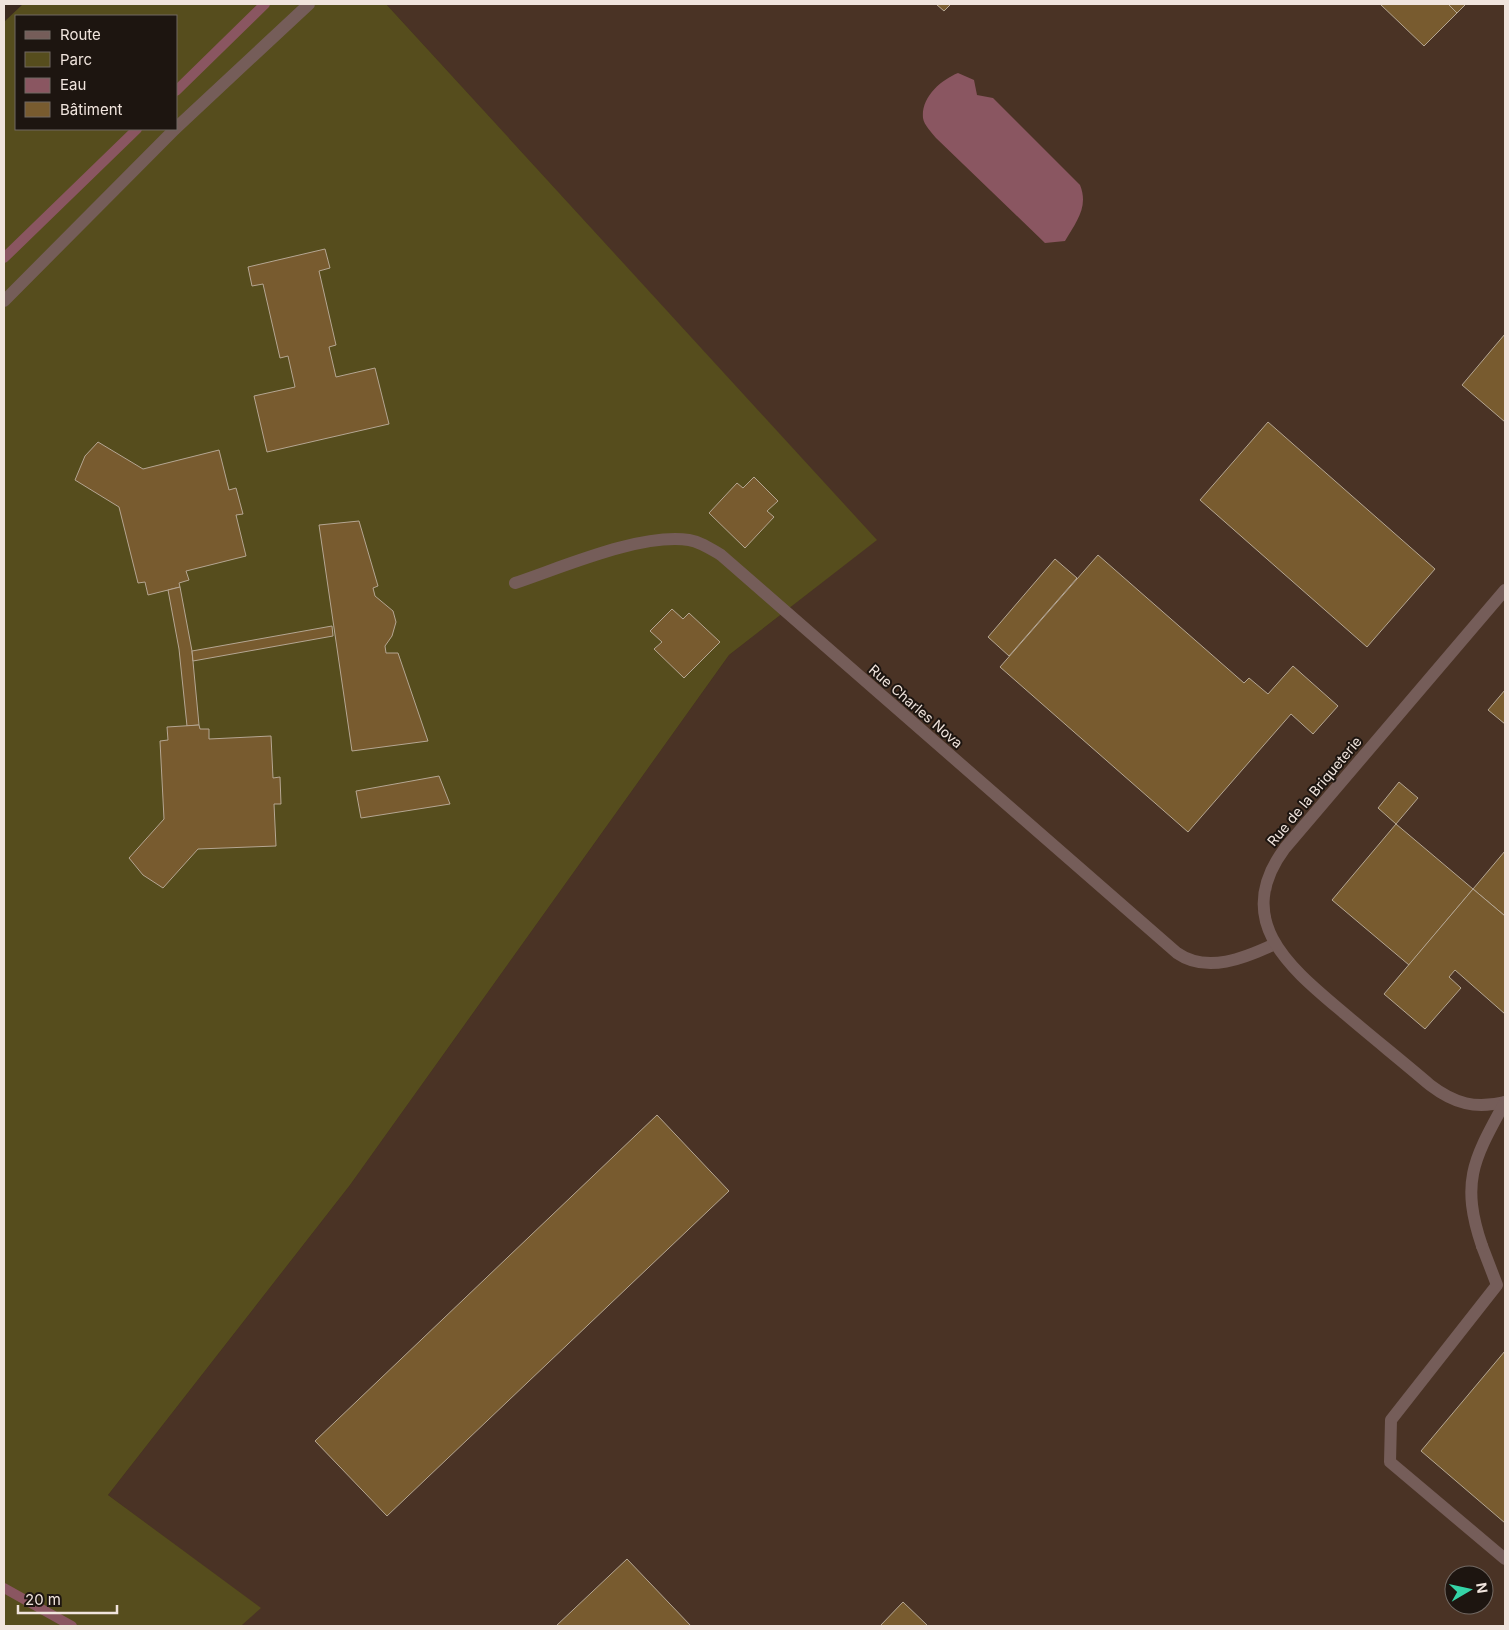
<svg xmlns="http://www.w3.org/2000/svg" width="1509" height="1630" viewBox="0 0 1509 1630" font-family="Inter,sans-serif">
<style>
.built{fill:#4a3325;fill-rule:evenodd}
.green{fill:#564d1d;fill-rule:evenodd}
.water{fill:#8a5661}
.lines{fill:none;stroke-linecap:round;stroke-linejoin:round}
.stream{stroke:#8a5661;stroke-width:10}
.building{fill:#785b2f;stroke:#b5a692}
.service{stroke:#755d59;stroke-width:12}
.minor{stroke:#755d59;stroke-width:12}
.labels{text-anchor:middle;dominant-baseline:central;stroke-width:4;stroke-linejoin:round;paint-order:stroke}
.street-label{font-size:14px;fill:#f0e4dd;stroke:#1d1510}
</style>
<rect width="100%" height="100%" fill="#3c2a1f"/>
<path class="built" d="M 386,4 L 1505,4 L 1505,1626 L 241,1626 L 260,1608 L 108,1495 L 350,1185 L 729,655 L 876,540 ZM 1454,1575 L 1484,1575 L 1484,1605 L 1454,1605 Z"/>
<path class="green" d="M 23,4 L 386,4 L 877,540 L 729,655 L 350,1185 L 108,1495 L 261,1608 L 241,1626 L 4,1626 L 4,22 ZM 16,16 L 176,16 L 176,129 L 16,129 Z"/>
<path class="water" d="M 958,73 L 974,80 L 977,95 L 993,98 L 1080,185 C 1089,207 1076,222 1065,241 L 1045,243 L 936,138 C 932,133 924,125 923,118 C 921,97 941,80 958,73 Z"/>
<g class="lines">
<g class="stream">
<polyline points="176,91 265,4"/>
<polyline points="4,258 137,129"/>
<polyline points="4,1588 72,1626"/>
</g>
</g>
<g class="building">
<polygon points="936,4 951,4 944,11"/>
<polygon points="1380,4 1448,4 1457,13 1424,46"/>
<polygon points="1448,4 1466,4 1457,13"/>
<polygon points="325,249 330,268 319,271 336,345 329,347 336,377 375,368 389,424 267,452 254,396 295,387 288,356 280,358 263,284 252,286 248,267"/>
<polygon points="1505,334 1505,422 1462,385"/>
<polygon points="1268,422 1435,569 1367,647 1200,500"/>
<polygon points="98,442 143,469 219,450 229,490 236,488 243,514 236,515 246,556 186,571 189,580 179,583 180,587 148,595 145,582 138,583 119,507 75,480 85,456"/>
<polygon points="754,477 778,501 767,511 774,517 745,548 709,513 737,483 743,488"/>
<polygon points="359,521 378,586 373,588 375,596 393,611 396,622 392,636 385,646 386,653 398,653 428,741 352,751 319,525"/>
<polygon points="1098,555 1244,683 1249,678 1268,694 1293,666 1338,706 1313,734 1291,714 1188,832 1000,667"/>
<polygon points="1055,559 1077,578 1009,656 988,637"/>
<polygon points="180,587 192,651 199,725 187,726 179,649 168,590"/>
<polygon points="672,609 683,619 689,613 720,642 684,678 654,649 662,642 650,631"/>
<polygon points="332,626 333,636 193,661 192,651"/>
<polygon points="1505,690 1505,724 1488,710"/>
<polygon points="199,725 200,729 209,729 209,739 271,736 273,778 280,777 281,804 274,804 276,846 198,849 163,888 143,875 129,858 164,819 160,741 168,740 167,727"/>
<polygon points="439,776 450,804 361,818 356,791"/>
<polygon points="1399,782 1418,798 1396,824 1378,808"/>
<polygon points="1396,824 1473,889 1409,965 1332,900"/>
<polygon points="1505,851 1505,916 1473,889"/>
<polygon points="1473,889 1505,916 1505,1014 1455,970 1449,977 1461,988 1425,1029 1384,994"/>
<polygon points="657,1115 729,1191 387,1516 315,1441"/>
<polygon points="1505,1351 1505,1523 1421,1451"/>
<polygon points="627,1559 691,1626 556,1626"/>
<polygon points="903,1602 928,1626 880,1626"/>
</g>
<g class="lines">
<g class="service">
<polyline points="176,128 309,4"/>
<polyline points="4,301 175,129"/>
<polyline points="1482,1246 1497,1285 1391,1420 1390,1462 1505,1559"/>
</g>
<g class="minor">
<path d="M 515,583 C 563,567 640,533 689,540 C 701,542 711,549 721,555 L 1177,953 C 1207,974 1245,958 1275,944"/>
<path d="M 1505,590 L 1285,848 C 1230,922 1292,969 1345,1014 C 1373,1038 1402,1061 1430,1085 C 1455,1104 1475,1109 1505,1102"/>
<path d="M 1482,1246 C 1460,1181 1474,1159 1505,1102"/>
</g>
</g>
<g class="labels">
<g class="street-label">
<text transform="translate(916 706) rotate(41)">Rue Charles Nova</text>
<text transform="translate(1314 791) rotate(-50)">Rue de la Briqueterie</text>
</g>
</g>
<rect width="1509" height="1630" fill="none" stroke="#f0e4dd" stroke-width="10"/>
<rect x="15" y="15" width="162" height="115" fill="#1d1510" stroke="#716862"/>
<rect x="25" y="31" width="25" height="8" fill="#755d59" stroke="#716862"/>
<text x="60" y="40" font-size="15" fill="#f0e4dd">Route</text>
<rect x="25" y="52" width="25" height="15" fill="#564d1d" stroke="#716862"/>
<text x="60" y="65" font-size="15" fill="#f0e4dd">Parc</text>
<rect x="25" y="78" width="25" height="15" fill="#8a5661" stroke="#716862"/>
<text x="60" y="90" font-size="15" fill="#f0e4dd">Eau</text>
<rect x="25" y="102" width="25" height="15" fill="#785b2f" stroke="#716862"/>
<text x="60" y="115" font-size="15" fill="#f0e4dd">Bâtiment</text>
<g transform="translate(1469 1590) rotate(81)"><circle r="24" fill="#1d1510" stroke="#716862"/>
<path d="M0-4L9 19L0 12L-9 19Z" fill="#35d4a7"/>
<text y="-8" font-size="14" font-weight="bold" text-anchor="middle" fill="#f0e4dd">N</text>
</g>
<path d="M18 1605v8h99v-8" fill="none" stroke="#f0e4dd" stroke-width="2.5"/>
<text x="25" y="1605" font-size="15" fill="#f0e4dd" stroke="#1d1510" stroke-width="4" paint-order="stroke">20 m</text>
</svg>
